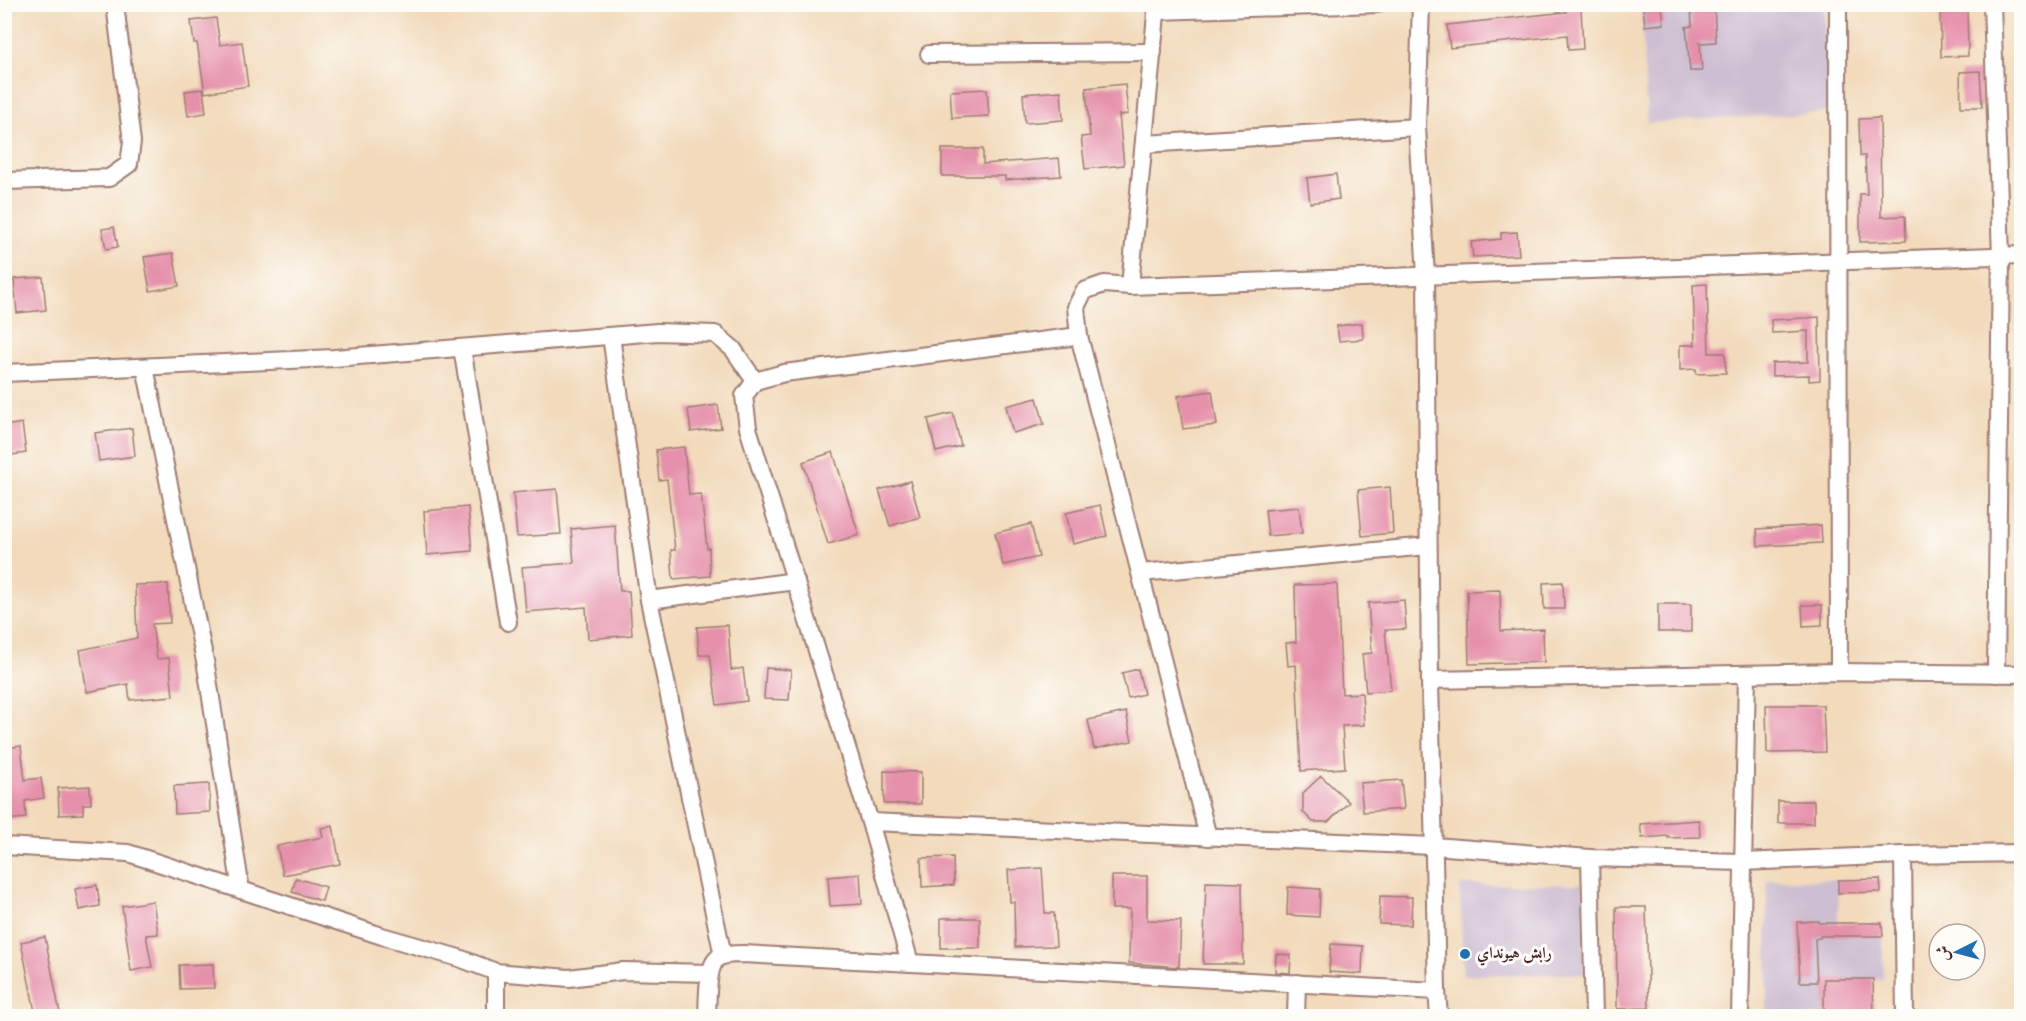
<svg xmlns="http://www.w3.org/2000/svg" width="2026" height="1021" viewBox="0 0 2026 1021" font-family="'IM FELL English',Amiri,serif">
<style>
.industrial{fill:#cebed2}
.building{fill:#e691ac}
.lines{fill:none;stroke-linecap:round;stroke-linejoin:round}
.minor-casing{stroke:#9e7c73;stroke-width:20}
.minor{stroke:#fff;stroke-width:16}
.poi-dot{fill:#1f6fb2;stroke:#fdfcf7;stroke-width:2}
.labels{text-anchor:middle;dominant-baseline:central;stroke-width:6;stroke-linejoin:round;paint-order:stroke}
.poi-label{font-size:16px;font-weight:bold;fill:#4a1f2b;stroke:#fdfcf7;text-anchor:start}
</style>
<rect width="100%" height="100%" fill="#fdfcf7"/>
<filter id="ink" filterUnits="userSpaceOnUse"><feTurbulence type="fractalNoise" baseFrequency=".0167" numOctaves="2"/><feDisplacementMap in="SourceGraphic" scale="12" xChannelSelector="R" yChannelSelector="G"/><feConvolveMatrix kernelMatrix="1 2 1 2 8 2 1 2 1" color-interpolation-filters="sRGB"/></filter>
<filter id="wash" filterUnits="userSpaceOnUse"><feTurbulence type="fractalNoise" baseFrequency=".008" numOctaves="4" result="noise"/><feDisplacementMap in="SourceGraphic" scale="24" xChannelSelector="R" yChannelSelector="G"/><feGaussianBlur stdDeviation="1.35" result="paint"/><feColorMatrix in="noise" values="0 0 0 0 0 0 0 0 0 0 0 0 0 0 0 0 0 1.4 0 .05"/><feComposite in="paint" operator="in"/></filter>
<g filter="url(#wash)">
<rect width="100%" height="100%" fill="#f2dabb"/>
<g class="industrial">
<polygon points="1641,5 1824,5 1829,112 1647,123"/>
<polygon points="1767,880 1838,880 1838,936 1883,936 1883,980 1873,979 1824,1016 1767,1016"/>
<polygon points="1583,884 1584,974 1463,975 1460,885"/>
</g>
<g id="blocks">
<g class="building">
<polygon points="1940,4 1967,4 1968,56 1941,57"/>
<polygon points="1714,5 1716,42 1700,43 1702,71 1690,71 1686,27 1692,26 1691,6"/>
<polygon points="1662,6 1664,24 1645,26 1643,7"/>
<polygon points="1581,8 1583,49 1568,50 1567,35 1450,48 1447,25 1566,12 1565,9"/>
<polygon points="216,18 220,45 242,42 248,86 205,93 197,43 194,43 191,21"/>
<polygon points="1980,71 1982,107 1961,107 1960,72"/>
<polygon points="1125,84 1128,114 1119,115 1124,165 1085,169 1081,137 1090,136 1086,88"/>
<polygon points="203,89 206,113 188,116 185,91"/>
<polygon points="987,89 989,116 952,118 950,91"/>
<polygon points="1061,91 1063,120 1025,123 1023,94"/>
<polygon points="1880,118 1881,217 1905,216 1906,241 1860,242 1860,194 1867,194 1865,156 1860,156 1859,119"/>
<polygon points="942,149 983,149 983,164 1059,158 1061,176 1005,180 1005,176 942,176"/>
<polygon points="1336,174 1339,199 1310,203 1307,178"/>
<polygon points="114,227 118,247 106,249 102,229"/>
<polygon points="1517,232 1519,255 1473,257 1471,242 1501,239 1501,233"/>
<polygon points="173,253 179,286 150,291 144,257"/>
<polygon points="43,277 46,310 17,313 14,279"/>
<polygon points="1707,284 1709,353 1725,353 1726,373 1696,374 1696,369 1680,370 1680,345 1695,345 1693,285"/>
<polygon points="1819,317 1820,380 1809,381 1809,375 1772,376 1772,363 1808,362 1808,331 1772,333 1771,320"/>
<polygon points="1362,323 1363,339 1339,341 1337,326"/>
<polygon points="1212,391 1217,425 1183,429 1178,396"/>
<polygon points="1037,398 1044,424 1013,433 1006,406"/>
<polygon points="718,405 721,428 691,432 688,409"/>
<polygon points="953,413 961,446 936,452 928,419"/>
<polygon points="22,423 26,453 4,456 4,426"/>
<polygon points="132,428 135,456 99,461 95,433"/>
<polygon points="684,447 689,495 701,494 707,548 709,548 710,576 673,579 671,550 675,550 667,479 659,480 656,450"/>
<polygon points="833,452 859,535 828,544 803,462"/>
<polygon points="910,481 920,517 890,526 879,490"/>
<polygon points="1390,487 1393,533 1362,536 1358,490"/>
<polygon points="557,489 561,534 517,537 513,493"/>
<polygon points="1100,505 1107,536 1073,544 1066,513"/>
<polygon points="468,507 472,551 427,555 424,511"/>
<polygon points="1299,507 1302,533 1268,536 1265,510"/>
<polygon points="1031,524 1039,557 1003,565 995,533"/>
<polygon points="615,525 620,591 629,591 632,635 588,639 586,607 526,612 522,567 574,563 571,529"/>
<polygon points="1821,525 1822,543 1758,546 1757,529"/>
<polygon points="1563,582 1564,609 1544,609 1543,583"/>
<polygon points="168,584 170,623 152,624 157,659 169,658 173,696 130,700 128,684 87,692 80,650 137,638 135,585"/>
<polygon points="1337,584 1342,694 1362,693 1364,725 1342,726 1345,768 1301,771 1296,665 1288,666 1286,643 1296,642 1295,585"/>
<polygon points="1500,590 1501,631 1543,629 1544,662 1469,664 1467,591"/>
<polygon points="1404,600 1406,629 1385,630 1391,690 1366,692 1362,654 1372,653 1368,603"/>
<rect x="1658" y="604" width="33" height="28"/>
<polygon points="1802,605 1822,605 1822,625 1803,626"/>
<polygon points="728,625 731,670 743,668 747,701 717,705 710,655 699,655 697,627"/>
<polygon points="766,668 791,670 789,700 764,699"/>
<polygon points="1138,669 1144,694 1128,698 1122,673"/>
<polygon points="1766,705 1823,705 1825,752 1767,753"/>
<polygon points="1126,712 1132,741 1094,749 1088,720"/>
<polygon points="21,746 25,780 41,778 44,798 25,801 26,818 4,820 4,748"/>
<polygon points="884,771 921,772 921,804 884,804"/>
<polygon points="1321,776 1349,802 1328,822 1313,822 1303,812 1303,793"/>
<polygon points="1401,780 1404,809 1363,812 1360,783"/>
<polygon points="209,784 210,812 175,814 174,786"/>
<polygon points="90,786 91,804 83,804 83,814 59,815 58,788"/>
<rect x="1778" y="801" width="36" height="22"/>
<polygon points="1699,820 1700,837 1668,838 1668,836 1642,838 1640,824"/>
<polygon points="333,826 340,864 283,875 277,846 323,837 321,828"/>
<polygon points="953,857 954,885 922,887 921,858"/>
<polygon points="1042,868 1045,913 1054,913 1056,946 1015,947 1014,902 1010,902 1008,870"/>
<polygon points="860,874 862,904 830,906 828,877"/>
<polygon points="1112,876 1147,876 1147,920 1181,921 1179,967 1129,963 1130,909 1112,909"/>
<polygon points="296,878 326,887 322,901 292,892"/>
<polygon points="1880,879 1881,892 1838,893 1838,880"/>
<polygon points="1206,882 1242,883 1243,964 1203,964"/>
<polygon points="97,885 100,906 79,910 75,889"/>
<polygon points="1288,887 1320,889 1319,917 1287,915"/>
<polygon points="1380,896 1412,897 1411,925 1379,924"/>
<polygon points="153,901 158,934 146,935 152,967 131,971 122,906"/>
<polygon points="1616,907 1646,907 1649,1008 1617,1009"/>
<rect x="941" y="918" width="39" height="30"/>
<polygon points="1819,921 1819,923 1882,923 1883,936 1820,936 1820,938 1815,939 1817,982 1800,982 1797,922"/>
<polygon points="45,937 60,1013 36,1017 21,942"/>
<polygon points="1331,944 1363,946 1362,974 1329,972"/>
<polygon points="1276,954 1291,955 1290,973 1275,972"/>
<polygon points="213,964 214,988 180,989 179,965"/>
<polygon points="1824,979 1873,979 1874,1017 1824,1017"/>
</g>
</g>
</g>
<g filter="url(#ink)">
<use href="#blocks" fill-opacity="0" stroke="#9e7c73" stroke-width="1.5"/>
<g class="lines">
<defs>
<g id="minor">
<polyline points="1421,4 1417,127 1426,276 1430,680 1437,991"/>
<polyline points="1838,4 1839,672"/>
<polyline points="1992,4 2001,256 1996,674"/>
<polyline points="1157,11 1377,4"/>
<polyline points="929,54 1153,52"/>
<polyline points="1145,144 1417,127"/>
<polyline points="4,181 109,178 129,164 132,142 115,4"/>
<polyline points="1130,286 1157,4"/>
<polyline points="611,336 649,600 723,956"/>
<polyline points="462,348 508,622"/>
<polyline points="145,367 206,666 241,890"/>
<polyline points="4,373 334,358 658,332 715,334 733,349 755,381"/>
<polyline points="1141,573 1428,546"/>
<polyline points="649,600 796,581"/>
<polyline points="1430,680 1839,672 2022,674"/>
<polyline points="870,822 1433,846 1590,858 1743,862 1903,855 2022,853"/>
<polyline points="1208,837 1079,336 1076,307 1084,291 1104,284 1130,286 2022,255"/>
<polyline points="4,846 128,853 382,936 459,958 496,972 569,978 623,971 710,973"/>
<polyline points="1903,855 1905,1016"/>
<polyline points="1590,858 1594,1016"/>
<polyline points="910,963 870,822 748,428 744,396 755,381 784,373 1079,336"/>
<polyline points="496,972 496,1016"/>
<path d="M 707,1016 C 708,1002 706,965 719,957 C 726,954 735,954 743,954 L 1437,991 L 1439,1016"/>
<polyline points="1296,1016 1297,983"/>
<polyline points="1740,1016 1747,674"/>
</g>
</defs>
<use href="#minor" class="minor-casing"/>
<use href="#minor" class="minor"/>
</g>
</g>
<circle class="poi-dot" cx="1465" cy="954" r="6"/>
<g class="labels">
<g class="poi-label">
<text x="1477" y="954">رابش هيونداي</text>
</g>
</g>
<rect width="2026" height="1021" fill="none" stroke="#fdfcf7" stroke-width="24"/>
<g transform="translate(1957 952) rotate(264)"><circle r="28" fill="#fdfcf7" stroke="#b5a4a5" stroke-width="1.5"/>
<path d="M0-4.5L10 22L0 15L-10 22Z" fill="#1f6fb2"/>
<text y="-9" font-size="16" font-weight="bold" text-anchor="middle" fill="#4a1f2b">ش</text>
</g>
</svg>
